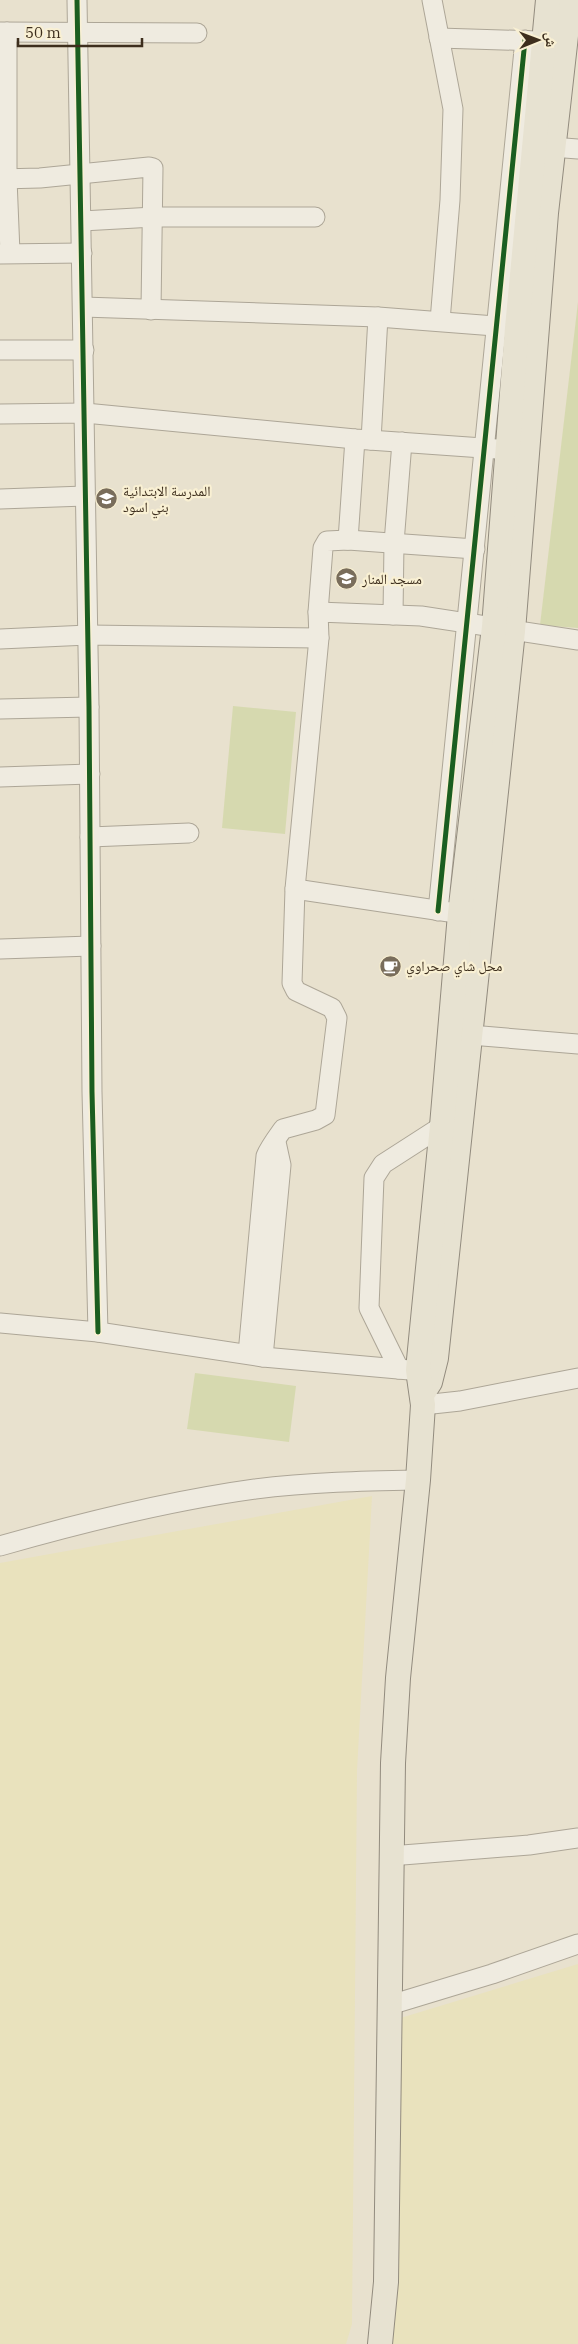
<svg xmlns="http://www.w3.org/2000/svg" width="578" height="2344" viewBox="0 0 578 2344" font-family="'IBM Plex Serif','Noto Naskh Arabic',serif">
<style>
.farmland{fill:#e9e2bd}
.green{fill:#d6d9af}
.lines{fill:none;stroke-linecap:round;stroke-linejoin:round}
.minor-casing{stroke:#ada697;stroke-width:21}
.major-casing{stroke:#928b7e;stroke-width:26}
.minor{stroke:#efebe0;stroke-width:19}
.major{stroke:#e7e2d1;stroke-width:24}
.cycleway-casing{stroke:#f9f0d3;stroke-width:8}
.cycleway{stroke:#1b5e20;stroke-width:5}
.labels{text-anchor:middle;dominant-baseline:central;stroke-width:4.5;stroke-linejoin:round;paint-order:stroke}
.poi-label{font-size:14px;fill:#3d2e1d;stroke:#f9f0d3;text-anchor:start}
</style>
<rect width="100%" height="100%" fill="#e8e1ce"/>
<g class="farmland">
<polygon points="372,1496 357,1771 352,2324 346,2344 0,2344 0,1563"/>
<polygon points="578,1964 578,2344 383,2344 394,2020"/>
</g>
<g class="green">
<polygon points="578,302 578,628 540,625"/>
<polygon points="233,706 296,712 285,834 222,828"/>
<polygon points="195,1373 296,1386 289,1442 187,1429"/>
</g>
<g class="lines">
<defs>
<g id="minor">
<polyline points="77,0 89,707 92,1092 98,1332"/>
<polyline points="432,0 453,109 450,200 440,321"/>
<polyline points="0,32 197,33"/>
<polyline points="7,32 7,179 10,253"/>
<polyline points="439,38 538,41"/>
<polyline points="552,147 578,149"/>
<polyline points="0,179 40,178 149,167 153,168 151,310"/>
<polyline points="82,221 154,217 315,217"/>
<polyline points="0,254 82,253"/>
<polyline points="83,307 378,317 508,327"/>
<polyline points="0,350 84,350"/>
<polyline points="0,414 85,413 355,439 497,449"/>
<polyline points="371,440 378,317"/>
<polyline points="0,499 85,496"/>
<polyline points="348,540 355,439"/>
<polyline points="318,612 323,548 327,541 348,540 475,549"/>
<polyline points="393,615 394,543 402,442"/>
<polyline points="0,639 88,635 319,638 318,612 421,616 578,640"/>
<polyline points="0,709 89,707"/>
<polyline points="0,777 90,774"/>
<polyline points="90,837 189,833"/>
<polyline points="295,889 449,912"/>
<polyline points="438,911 525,40"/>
<polyline points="0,949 91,946"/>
<polyline points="458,1034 578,1044"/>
<polyline points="0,1323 98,1332 263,1357 432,1372"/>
<path d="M 248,1354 L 266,1156 C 269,1148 278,1136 283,1129 L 316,1120 L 325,1115 L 337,1018 L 332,1008 L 296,991 L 292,983 L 295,889 L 319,638"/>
<polyline points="263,1357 281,1165 276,1142"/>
<polyline points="399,1369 369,1308 374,1178 383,1164 442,1126"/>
<polyline points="423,1405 460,1401 578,1378"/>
<path d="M 0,1546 C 84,1522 168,1501 255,1489 C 310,1482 364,1481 418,1480"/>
<polyline points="390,1856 529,1845 578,1838"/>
<polyline points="390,2005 492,1974 578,1944"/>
</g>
<g id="major">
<polyline points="423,1393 430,1382 436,1358 513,631 546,213 570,0"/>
<polyline points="380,2344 386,2282 393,1763 398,1678 418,1480 423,1405 418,1370 442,1126 460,914 494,627 517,328 548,0"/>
</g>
</defs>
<use href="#minor" class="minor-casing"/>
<use href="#major" class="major-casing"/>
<use href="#minor" class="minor"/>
<use href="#major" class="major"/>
<defs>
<g id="cycleway">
<polyline points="77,0 89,707 92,1092 98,1332"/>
<polyline points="438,911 525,40"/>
</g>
</defs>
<use href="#cycleway" class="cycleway-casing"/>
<use href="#cycleway" class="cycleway"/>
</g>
<defs>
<symbol id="school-disc" viewBox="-11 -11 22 22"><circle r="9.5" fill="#796d5b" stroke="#f9f0d3"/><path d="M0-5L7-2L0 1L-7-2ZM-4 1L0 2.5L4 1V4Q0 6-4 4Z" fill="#fff"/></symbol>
<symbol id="cafe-disc" viewBox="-11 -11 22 22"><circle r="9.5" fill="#796d5b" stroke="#f9f0d3"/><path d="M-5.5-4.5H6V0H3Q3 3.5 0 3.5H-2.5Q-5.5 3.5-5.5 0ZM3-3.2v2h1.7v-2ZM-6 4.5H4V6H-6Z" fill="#fff"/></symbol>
</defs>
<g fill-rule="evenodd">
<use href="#school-disc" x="94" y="486" width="25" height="25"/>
<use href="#school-disc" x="334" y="566" width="25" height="25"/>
<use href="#cafe-disc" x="378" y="954" width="25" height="25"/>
</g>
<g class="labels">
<g class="poi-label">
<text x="123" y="491">المدرسة الابتدائية<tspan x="123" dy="16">بني اسود</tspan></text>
<text x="362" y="579">مسجد المنار</text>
<text x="406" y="966">محل شاي صحراوي</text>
</g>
</g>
<g transform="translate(538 40) rotate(89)" stroke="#f9f0d3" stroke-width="4" paint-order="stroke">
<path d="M0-4L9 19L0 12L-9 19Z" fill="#3d2e1d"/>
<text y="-8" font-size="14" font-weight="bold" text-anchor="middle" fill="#3d2e1d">ش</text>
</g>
<path d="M18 38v8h124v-8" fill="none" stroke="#3d2e1d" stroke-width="2.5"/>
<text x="25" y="38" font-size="15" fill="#3d2e1d" stroke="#f9f0d3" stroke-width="4" paint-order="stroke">50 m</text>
</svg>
